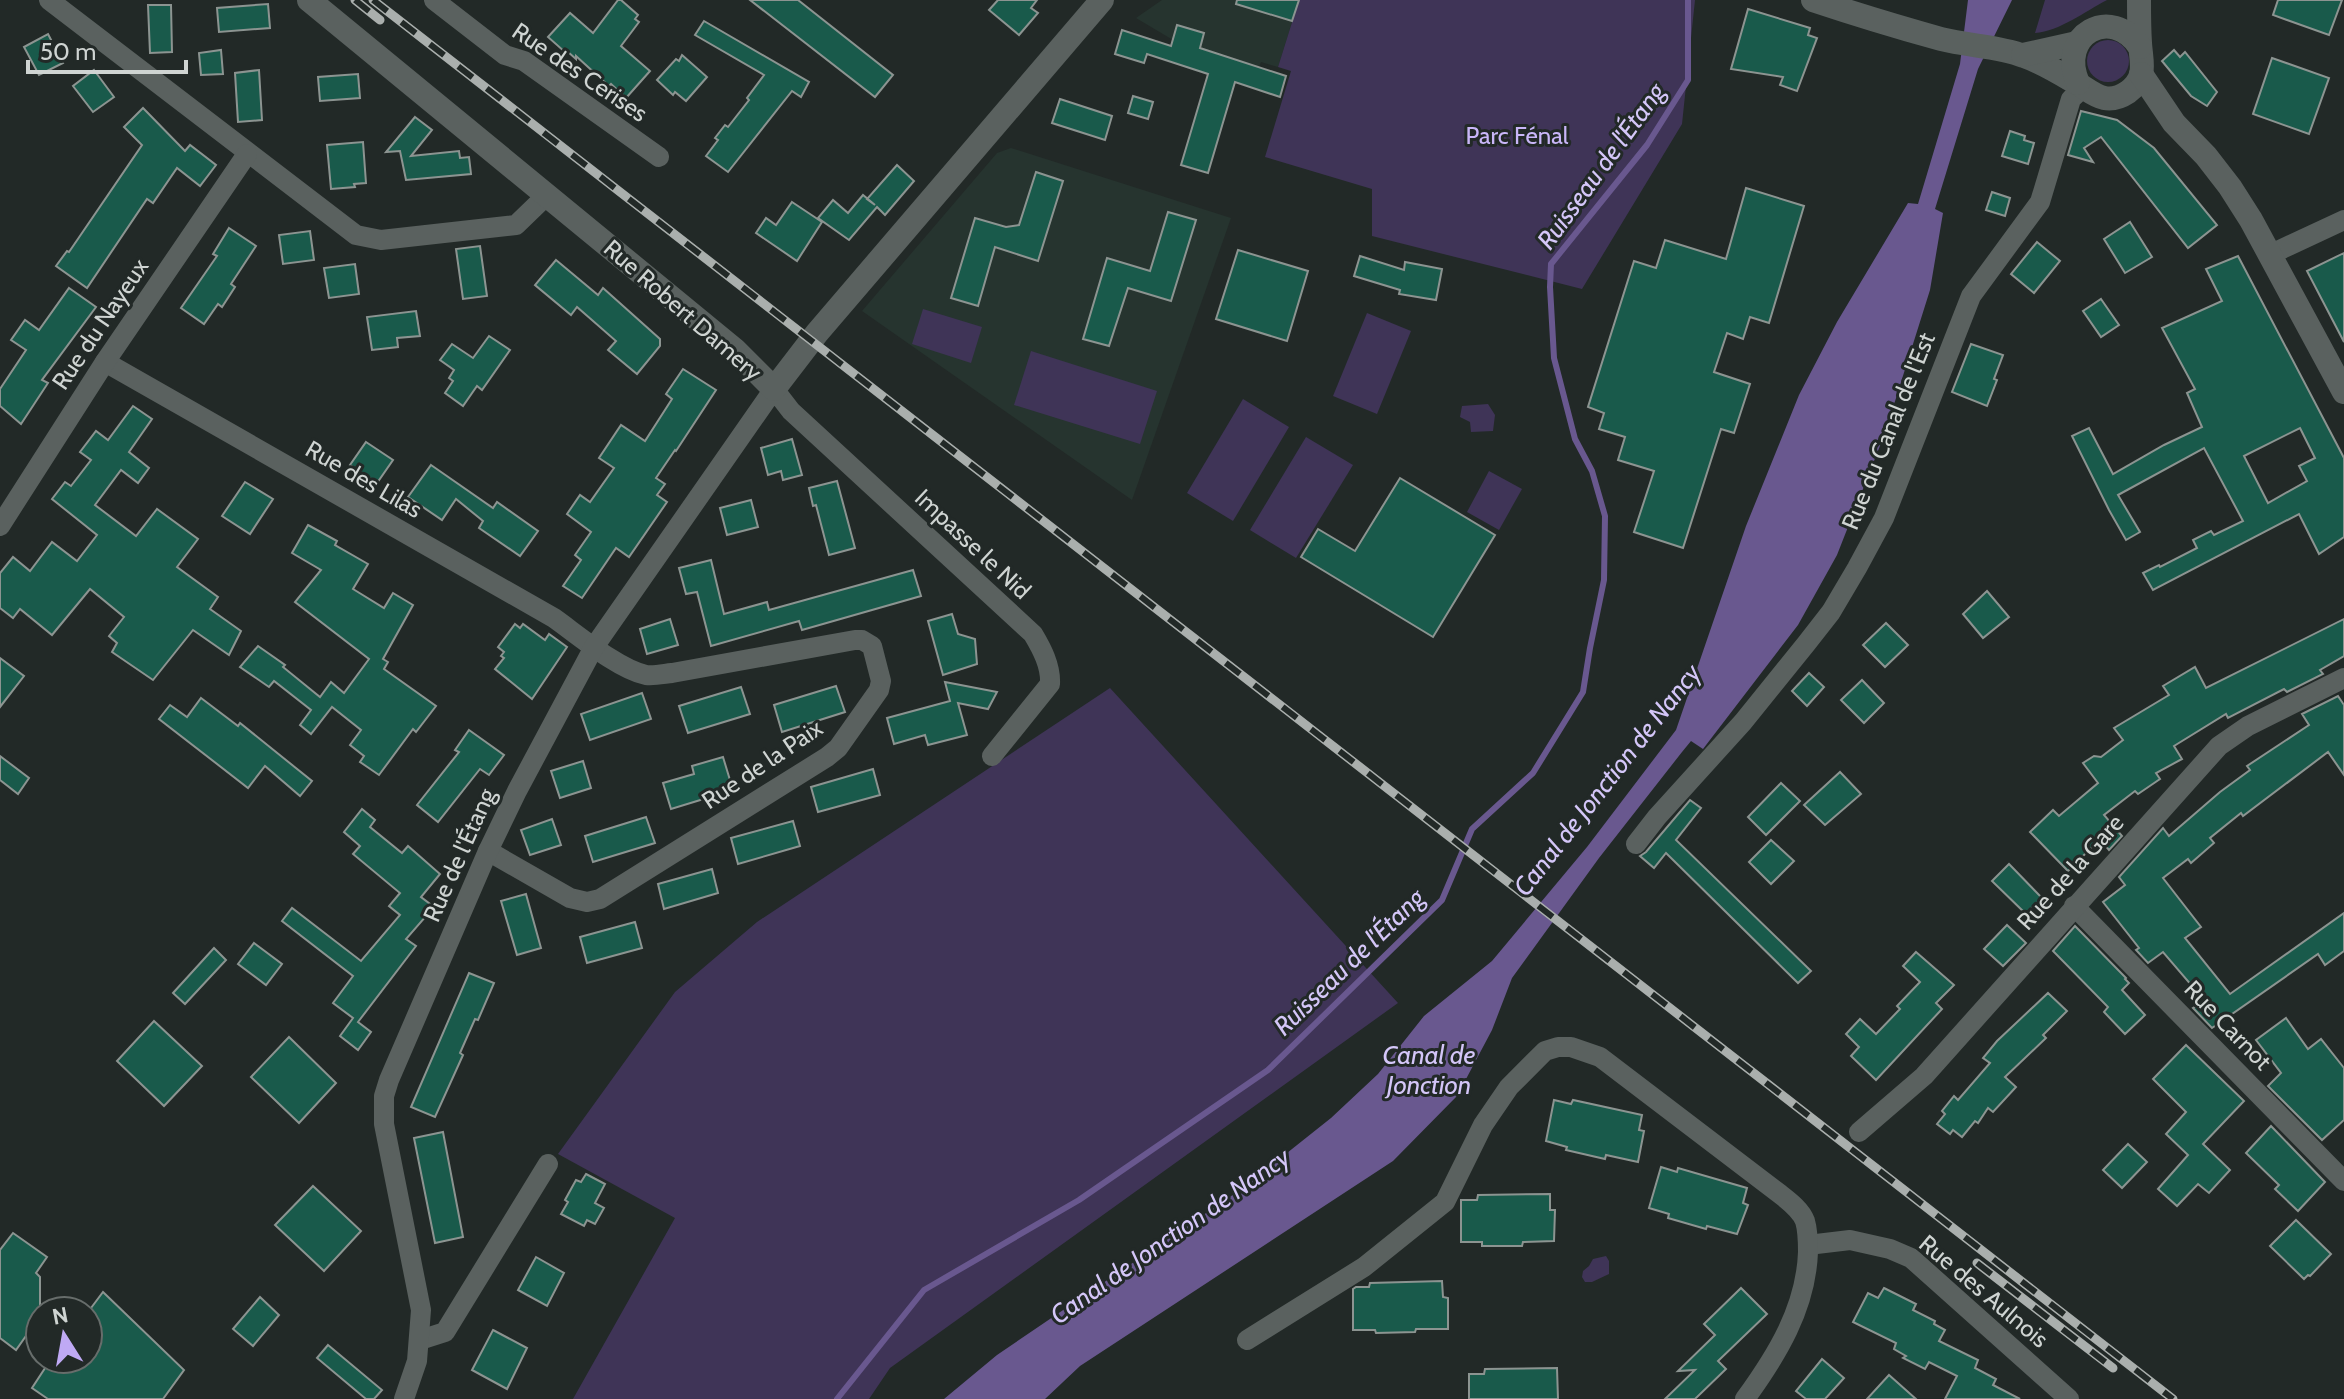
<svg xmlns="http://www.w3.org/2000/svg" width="2344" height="1399" viewBox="0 0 2344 1399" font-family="Cabin,sans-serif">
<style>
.built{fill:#26342f}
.green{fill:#3f3457}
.water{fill:#69588f}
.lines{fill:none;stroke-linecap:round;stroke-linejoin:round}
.stream{stroke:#69588f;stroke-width:6}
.building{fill:#195a4b;stroke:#8c9491;stroke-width:2;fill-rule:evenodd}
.street{stroke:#5a615f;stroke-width:20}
.secondary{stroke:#5a615f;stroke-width:24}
.rail-casing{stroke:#aaafad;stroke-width:9}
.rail{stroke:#222927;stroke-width:6;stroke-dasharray:18;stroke-linecap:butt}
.labels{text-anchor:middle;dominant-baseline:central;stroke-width:6;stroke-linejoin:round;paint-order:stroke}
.street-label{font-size:24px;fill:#cfd4d2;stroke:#222927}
.park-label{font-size:24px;fill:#c9b6f8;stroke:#222927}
.water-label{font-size:26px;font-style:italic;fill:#d4c6f8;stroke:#222927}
</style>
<rect width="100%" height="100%" fill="#222927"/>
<g class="built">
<polygon points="1162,0 1299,0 1278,67 1261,62 1259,67 1173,40 1136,18"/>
<polygon points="1011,148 1231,218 1132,500 862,311 997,153"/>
</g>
<g class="green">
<polygon points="1299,0 1695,0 1682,124 1582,289 1372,236 1372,189 1265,157 1291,71 1278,67"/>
<path d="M 2045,0 L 2107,0 C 2084,12 2060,31 2035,33 Z"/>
<circle cx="2108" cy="61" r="21"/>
<polygon points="923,309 982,327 971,363 912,344"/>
<polygon points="1367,313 1411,331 1377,414 1333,396"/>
<polygon points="1031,351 1157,391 1140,444 1014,405"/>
<polygon points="1243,399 1289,427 1233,521 1187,493"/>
<polygon points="1488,404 1495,415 1493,431 1471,432 1470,422 1460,417 1462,406"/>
<polygon points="1306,437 1353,465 1296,558 1250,530"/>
<polygon points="1489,471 1522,489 1499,530 1467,512"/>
<polygon points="1110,688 1398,1003 890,1368 869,1399 573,1399 675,1218 558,1154 675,992 757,922"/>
<polygon points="1606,1256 1609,1261 1609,1274 1592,1282 1585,1282 1582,1277 1583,1271 1589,1266 1593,1259"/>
</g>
<polygon class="water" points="1968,0 2012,0 1978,69 1935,209 1943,213 1930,290 1885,433 1837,555 1798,625 1703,749 1691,741 1682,752 1599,858 1512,978 1492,1030 1457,1096 1393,1161 1080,1366 1045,1399 944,1399 997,1355 1243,1188 1331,1118 1378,1074 1424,1016 1492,961 1587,847 1676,730 1746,526 1799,395 1837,322 1908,203 1918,204 1960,64"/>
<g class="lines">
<polyline class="stream" points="837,1399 924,1290 1079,1200 1268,1070 1442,900 1472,829 1533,773 1583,692 1590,648 1604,580 1605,516 1592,471 1575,439 1554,358 1550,287 1551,264 1647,145 1688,80 1688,0"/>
</g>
<g class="building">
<polygon points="618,0 621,0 638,15 635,19 639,22 621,46 650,71 626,98 611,84 609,86 576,56 576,59 567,51 566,53 548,37 570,13 593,33"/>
<polygon points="750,0 798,0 893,75 875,97"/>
<polygon points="998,0 1037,0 1031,8 1038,13 1019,35 989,10"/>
<polygon points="1237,0 1299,0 1292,21 1236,4"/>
<polygon points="2278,0 2342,0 2329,35 2273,15"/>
<polygon points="268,4 270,28 219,32 217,8"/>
<polygon points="148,5 171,5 172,52 150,53"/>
<polygon points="1748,9 1810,28 1808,35 1817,38 1797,91 1780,85 1783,77 1731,69"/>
<polygon points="704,21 809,82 801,97 792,91 728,172 706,156 718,140 715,138 725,125 728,127 749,100 747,98 764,75 695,35"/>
<polygon points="1177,25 1204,33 1200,48 1286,76 1280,97 1235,82 1208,173 1181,165 1208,74 1147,54 1144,63 1115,54 1122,30 1171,46"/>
<polygon points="48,34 63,63 39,75 24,47"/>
<polygon points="221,50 223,74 201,75 199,53"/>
<polygon points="2174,50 2180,57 2185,52 2217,92 2207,106 2191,96 2162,61"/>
<polygon points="682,55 707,77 686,101 675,92 673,95 657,80 676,59 679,61"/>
<polygon points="2272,58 2329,78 2309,134 2253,114"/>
<polygon points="94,70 114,97 93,112 73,86"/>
<polygon points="259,70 262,120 238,122 235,73"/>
<polygon points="358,74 360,98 320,101 318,77"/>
<polygon points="1133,96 1153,102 1148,119 1128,113"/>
<polygon points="1060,99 1112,116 1105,140 1052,123"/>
<polygon points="143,108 185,151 190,145 216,165 200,186 177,168 153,203 147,199 87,288 56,266 67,251 69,252 142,145 124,127"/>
<polygon points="2081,111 2117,120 2154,148 2217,225 2188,248 2101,137 2084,148 2093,162 2068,155"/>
<polygon points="415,117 432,130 411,156 459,151 460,158 469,157 471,174 406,180 400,151 386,152"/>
<polygon points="2010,131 2025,136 2024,140 2034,143 2028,164 2002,156"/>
<polygon points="363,142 366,183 354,184 355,187 331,189 327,145"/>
<polygon points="897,165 914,181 885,215 877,207 849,240 818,218 833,200 848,213 863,195 875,205 867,199"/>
<polygon points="1036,172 1063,181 1038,261 995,247 978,306 951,298 975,218 1006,227 1019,225"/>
<polygon points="1746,188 1804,206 1769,323 1750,317 1743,339 1727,333 1714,372 1750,384 1734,433 1721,429 1683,548 1634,532 1654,471 1618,460 1625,437 1599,429 1604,413 1588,407 1634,261 1656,268 1665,240 1726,259"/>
<polygon points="1992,192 2010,198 2005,216 1986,210"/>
<polygon points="792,202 822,222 797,261 756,233 766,218 776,225"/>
<polygon points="1168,212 1196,220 1171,301 1128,288 1109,346 1083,339 1107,258 1150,271"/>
<polygon points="2130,222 2152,257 2125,273 2104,239"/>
<polygon points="229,228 256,246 231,284 235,287 222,307 218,304 204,324 181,308 217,256 213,254"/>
<polygon points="310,231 314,260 283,264 279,235"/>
<polygon points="2037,242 2060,261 2034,293 2011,274"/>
<polygon points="480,246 487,296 463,299 456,249"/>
<polygon points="1238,250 1308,271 1287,341 1216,319"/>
<polygon points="2344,253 2344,342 2307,271"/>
<polygon points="1360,256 1404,270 1405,262 1442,269 1436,300 1399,294 1400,290 1354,276"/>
<path d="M 2238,256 L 2344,458 L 2344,537 L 2319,554 L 2299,514 L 2153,590 L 2143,573 L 2159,565 L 2160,567 L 2197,548 L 2193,540 L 2211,531 L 2214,535 L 2243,521 L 2204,448 L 2118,495 L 2140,532 L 2126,540 L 2109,510 L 2072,436 L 2089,428 L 2113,474 L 2164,445 L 2202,427 L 2187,393 L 2195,389 L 2162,328 L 2222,301 L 2206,269 ZM 2300,428 L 2315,458 L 2299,466 L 2307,481 L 2268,503 L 2244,456 Z"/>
<polygon points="556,260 598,295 603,288 660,339 660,346 637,374 608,350 616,341 577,307 571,315 535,285"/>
<polygon points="355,264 359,294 329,298 324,268"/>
<polygon points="69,288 96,307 42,380 48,383 21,424 0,406 0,389 26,350 11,340 25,320 39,330"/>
<polygon points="2101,299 2119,325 2101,337 2083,311"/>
<polygon points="416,311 420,336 397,338 398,347 372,350 367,317"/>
<polygon points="489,336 510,350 482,390 477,386 463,406 445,393 453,381 449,378 454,370 440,360 452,344 473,358"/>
<polygon points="1971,344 2003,355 1994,379 1997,380 1987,406 1952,392"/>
<polygon points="683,369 716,390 676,451 675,450 656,478 665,484 657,495 667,502 629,557 616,548 582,598 563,586 581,560 575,555 591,532 567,514 580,495 590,502 614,468 599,458 621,425 645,441 672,399 666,394"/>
<polygon points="133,406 152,419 129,452 149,468 138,483 121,470 95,505 136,536 157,509 198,539 177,567 218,597 210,609 241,631 229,655 193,630 153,680 112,652 117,643 109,636 124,617 90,589 52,635 20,609 13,618 0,608 0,573 13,557 30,571 52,542 77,561 97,535 52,499 65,482 71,486 91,460 80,452 96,431 108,440"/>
<polygon points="792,439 802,475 783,480 781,471 768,475 761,448"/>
<polygon points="366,442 393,460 377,483 350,465"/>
<polygon points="431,465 493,508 497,502 538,531 520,556 479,528 483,521 456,499 442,520 408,497"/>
<polygon points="1400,478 1495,535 1433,637 1301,557 1318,529 1355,551"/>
<polygon points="837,481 855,548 829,555 816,505 813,506 809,488"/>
<polygon points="245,482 273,499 250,534 222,516"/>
<polygon points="751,500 758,527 727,535 720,508"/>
<polygon points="308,525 337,541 335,545 368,564 353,589 384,608 393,593 413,605 383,659 388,662 384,669 436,706 416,732 413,729 379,775 360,762 364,756 350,745 361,730 332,707 311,734 300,725 311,710 274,681 269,687 240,667 258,646 285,665 283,667 320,697 331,682 344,693 369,659 295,602 321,570 292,553"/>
<polygon points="711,560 724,614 767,602 769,610 913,570 921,596 802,630 799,621 711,646 697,592 686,594 679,568"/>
<polygon points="1987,591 2009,617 1983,638 1963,614"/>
<polygon points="952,614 958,634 975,639 977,664 943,675 928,621"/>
<polygon points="670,619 678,645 647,654 640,629"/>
<polygon points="2344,619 2344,656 2320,670 2323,674 2287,692 2284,689 2228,718 2226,714 2174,746 2182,759 2156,773 2160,779 2138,794 2135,791 2104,815 2122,836 2109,850 2100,839 2068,871 2030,832 2053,810 2059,816 2098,783 2083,763 2094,756 2101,757 2123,740 2114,728 2169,695 2163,686 2195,667 2206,688"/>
<polygon points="1886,623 1908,645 1885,667 1863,645"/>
<polygon points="515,624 520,628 523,624 545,640 549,634 567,647 532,699 495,669 504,658 501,656 504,652 498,647"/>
<polygon points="0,658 24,676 0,707"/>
<polygon points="1809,673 1824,687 1807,706 1792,691"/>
<polygon points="1862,680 1884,703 1864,723 1841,700"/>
<polygon points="945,682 997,692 988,709 958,703 967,735 928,745 925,735 894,744 887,718 950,701"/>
<polygon points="836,686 845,712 782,732 774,705"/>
<polygon points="741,687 750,714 688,733 679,706"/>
<polygon points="642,693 651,719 590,740 581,714"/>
<polygon points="2338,696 2344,705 2344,775 2328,752 2243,816 2241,813 2210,838 2214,843 2191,863 2188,859 2163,878 2201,927 2185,938 2230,994 2344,913 2344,951 2325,965 2318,954 2212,1028 2193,1008 2205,1001 2163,952 2148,963 2136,950 2139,948 2103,902 2125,885 2119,877 2163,828 2169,836 2220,792 2250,770 2247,766 2309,725 2302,714"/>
<polygon points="201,698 238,726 240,723 312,781 300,796 265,766 248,788 159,719 170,705 187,717"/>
<polygon points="469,730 504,755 489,775 480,769 438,822 417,805 459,752 455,750"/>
<polygon points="0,756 29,778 18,794 0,780"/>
<polygon points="723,757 733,790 671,809 663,783 694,774 692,766"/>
<polygon points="583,761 591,788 560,798 551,771"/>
<polygon points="873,769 880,795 818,812 811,787"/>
<polygon points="1840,772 1861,794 1825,825 1804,805"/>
<polygon points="1781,783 1800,801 1766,835 1748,817"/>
<polygon points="1690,800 1701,808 1676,840 1811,971 1798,983 1666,853 1654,868 1640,856 1646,852"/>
<polygon points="362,809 375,820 370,827 402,853 408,846 440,874 421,897 434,907 406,939 416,946 358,1022 371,1032 358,1050 340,1036 353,1018 333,1003 353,976 282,921 292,908 361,961 400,915 389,906 400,893 353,854 360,846 344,832"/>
<polygon points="646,817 655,843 593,862 585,836"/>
<polygon points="552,819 561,845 530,855 521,830"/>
<polygon points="793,821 800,846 738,864 731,838"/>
<polygon points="1771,840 1794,861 1771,884 1749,862"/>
<polygon points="2009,864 2042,898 2026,914 1992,881"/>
<polygon points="712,869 718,893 664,909 658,884"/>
<polygon points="526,894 541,948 517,955 501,901"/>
<polygon points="635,922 642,948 587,963 580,937"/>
<polygon points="2007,925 2026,943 2003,966 1984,949"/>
<polygon points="2075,926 2126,978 2125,979 2129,983 2122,990 2145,1015 2125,1034 2104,1012 2108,1007 2053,951"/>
<polygon points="254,943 282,964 266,985 238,964"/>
<polygon points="214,948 226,960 185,1004 173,993"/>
<polygon points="1916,952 1954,985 1936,1003 1942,1009 1876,1080 1851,1056 1859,1047 1846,1034 1860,1019 1876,1034 1900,1009 1897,1006 1920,982 1903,966"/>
<polygon points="469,973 494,983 478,1020 475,1019 460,1053 463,1055 435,1117 411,1107"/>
<polygon points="2048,993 2067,1011 2043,1035 2046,1038 2005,1077 2016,1087 1993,1112 1988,1108 1978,1123 1975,1121 1962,1137 1953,1130 1950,1134 1937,1124 1945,1114 1942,1111 1954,1096 1958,1100 1990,1063 1983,1058 1997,1041"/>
<polygon points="2286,1018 2308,1049 2321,1039 2344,1068 2344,1120 2322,1140 2268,1086 2281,1073 2256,1040"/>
<polygon points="154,1021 202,1066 164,1106 117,1061"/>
<polygon points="289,1037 336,1083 299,1123 251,1077"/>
<polygon points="2186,1045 2244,1101 2203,1144 2230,1170 2209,1193 2198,1184 2177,1206 2158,1189 2188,1155 2166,1134 2186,1112 2153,1079"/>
<polygon points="1554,1100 1571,1104 1573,1100 1642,1115 1639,1130 1644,1131 1638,1162 1606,1155 1605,1159 1566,1150 1567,1147 1546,1141"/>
<polygon points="2271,1126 2325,1182 2298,1211 2275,1189 2279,1185 2246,1153"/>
<polygon points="443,1132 463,1237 435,1243 414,1138"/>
<polygon points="2128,1144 2147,1162 2122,1188 2103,1170"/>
<polygon points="1661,1167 1677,1172 1678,1168 1747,1188 1743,1203 1748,1205 1737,1234 1707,1226 1706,1229 1668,1218 1669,1214 1649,1208"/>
<polygon points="586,1174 605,1184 595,1203 604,1208 595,1224 587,1220 584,1226 561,1214 568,1202 565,1200 576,1180 581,1182"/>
<polygon points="313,1186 361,1231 324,1271 275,1225"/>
<polygon points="1550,1194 1550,1210 1555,1210 1554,1241 1523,1242 1522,1246 1482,1246 1482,1242 1461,1242 1461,1200 1477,1200 1478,1195"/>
<polygon points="2296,1220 2331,1254 2310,1276 2308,1275 2304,1279 2270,1246"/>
<polygon points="13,1233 47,1257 36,1273 40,1277 40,1316 16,1350 0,1338 0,1250"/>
<polygon points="536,1257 564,1273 547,1306 518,1290"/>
<polygon points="1442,1281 1443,1297 1448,1298 1448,1329 1416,1329 1415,1332 1376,1333 1375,1330 1353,1330 1353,1289 1356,1287 1369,1287 1370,1283"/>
<polygon points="1741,1288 1767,1314 1718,1361 1726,1369 1695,1399 1665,1399 1695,1370 1678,1371 1715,1335 1704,1324"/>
<polygon points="1884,1288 1916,1304 1913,1310 1935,1321 1934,1324 1945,1330 1939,1341 1978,1360 1975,1368 1996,1379 1993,1385 2020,1399 1945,1399 1957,1376 1929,1362 1925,1369 1903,1358 1906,1356 1894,1349 1896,1343 1853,1322 1868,1293 1878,1298"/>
<polygon points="103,1292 184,1370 163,1399 48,1399 32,1388 51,1359 88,1359 88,1312"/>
<polygon points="260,1297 279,1315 253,1346 233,1329"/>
<polygon points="493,1330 527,1348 507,1389 472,1370"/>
<polygon points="328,1345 382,1390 374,1399 366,1399 317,1358"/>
<polygon points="1822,1359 1844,1378 1825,1399 1806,1399 1796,1391"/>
<polygon points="1557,1368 1558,1399 1469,1399 1469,1374 1484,1374 1485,1369"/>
<polygon points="1889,1375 1916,1399 1867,1399"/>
</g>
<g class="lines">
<g class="street">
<polyline points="49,0 356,235 381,240 516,225 547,195"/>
<polyline points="434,0 505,55 524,61 659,157"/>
<polyline points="2269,255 2344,220"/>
<path d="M 105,362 L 554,618 C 578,635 618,669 646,675 C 654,676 663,674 672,673 L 855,640 L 862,640 L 872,646 L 881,681 L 879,690 L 838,748 L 827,757 L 600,899 L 587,902 L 570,898 L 488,851"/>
<polyline points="0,526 105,362 247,154"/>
<polyline points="1636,844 1657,817 1743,722 1806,644 1831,612 1857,568 1884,518 1971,296 2040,202 2071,99 2083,88"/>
<polyline points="2074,906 2344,1181"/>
<polyline points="1859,1132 1924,1076 2219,746 2248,726 2344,678"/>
<polyline points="1808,1245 1850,1240 1890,1249 1911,1258 2069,1399"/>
<polyline points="420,1340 445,1332 548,1164"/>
<path d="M 1247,1340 L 1364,1267 L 1445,1202 L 1483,1125 L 1509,1087 L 1545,1051 L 1558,1047 L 1571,1047 L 1600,1057 L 1780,1194 C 1789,1201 1801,1210 1805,1221 C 1808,1231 1808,1242 1808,1252 C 1806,1308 1777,1355 1745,1399"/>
<path d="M 404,1399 L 417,1361 L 421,1310 L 384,1124 L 384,1096 L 389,1080 L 488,851 L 517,791 L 594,647 L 774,389 L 791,411 L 1033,634 C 1042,649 1051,666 1050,684 L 992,756"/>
</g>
<g class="secondary">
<polyline points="309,0 735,350 774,389 817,333 1102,0"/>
<path d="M 1813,0 C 1855,14 1898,27 1941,39 C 1968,46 1999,46 2024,56 C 2041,62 2058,72 2073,81 C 2092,91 2104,108 2128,92 C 2148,77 2141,62 2140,43 C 2139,28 2139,14 2139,0"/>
<polyline points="2023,55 2077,43"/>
<polyline points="2141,74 2174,123 2206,156 2230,187 2251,220 2344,392"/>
<path d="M 2078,83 C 2057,35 2111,4 2140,47"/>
</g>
<defs>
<g id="rail">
<polyline points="355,0 380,20"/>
<polyline points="373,0 2173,1399"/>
<polyline points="1977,1263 2113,1368"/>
</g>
</defs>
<use href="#rail" class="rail-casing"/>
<use href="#rail" class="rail"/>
</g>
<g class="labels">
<g class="street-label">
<text transform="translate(580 72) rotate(34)">Rue des Cerises</text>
<text transform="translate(683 310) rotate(41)">Rue Robert Damery</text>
<text transform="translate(100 324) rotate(-56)">Rue du Nayeux</text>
<text transform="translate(1888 431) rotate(-68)">Rue du Canal de l'Est</text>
<text transform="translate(364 479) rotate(30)">Rue des Lilas</text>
<text transform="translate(973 544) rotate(43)">Impasse le Nid</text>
<text transform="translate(762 764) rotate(-34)">Rue de la Paix</text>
<text transform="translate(459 855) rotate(-66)">Rue de l'Étang</text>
<text transform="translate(2070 872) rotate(-48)">Rue de la Gare</text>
<text transform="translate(2228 1025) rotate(46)">Rue Carnot</text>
<text transform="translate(1984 1291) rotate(40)">Rue des Aulnois</text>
</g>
<g class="park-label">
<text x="1517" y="135">Parc Fénal</text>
</g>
<g class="water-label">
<text transform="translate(1601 166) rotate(-54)">Ruisseau de l'Étang</text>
<text transform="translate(1607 780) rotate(-52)">Canal de Jonction de Nancy</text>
<text transform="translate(1349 962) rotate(-44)">Ruisseau de l'Étang</text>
<text x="1429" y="1055">Canal de<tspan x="1429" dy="30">Jonction</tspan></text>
<text transform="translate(1170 1236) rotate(-35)">Canal de Jonction de Nancy</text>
</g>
</g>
<g transform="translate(64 1335) rotate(349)"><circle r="38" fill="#222927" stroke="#676d6b" stroke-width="2"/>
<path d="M0-6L14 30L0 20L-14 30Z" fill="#bfa9f4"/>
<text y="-12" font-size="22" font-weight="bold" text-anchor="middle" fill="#cfd4d2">N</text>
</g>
<path d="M28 60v12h158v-12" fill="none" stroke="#cfd4d2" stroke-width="4"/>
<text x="40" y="60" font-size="24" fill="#cfd4d2" stroke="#222927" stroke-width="6" paint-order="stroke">50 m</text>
</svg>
